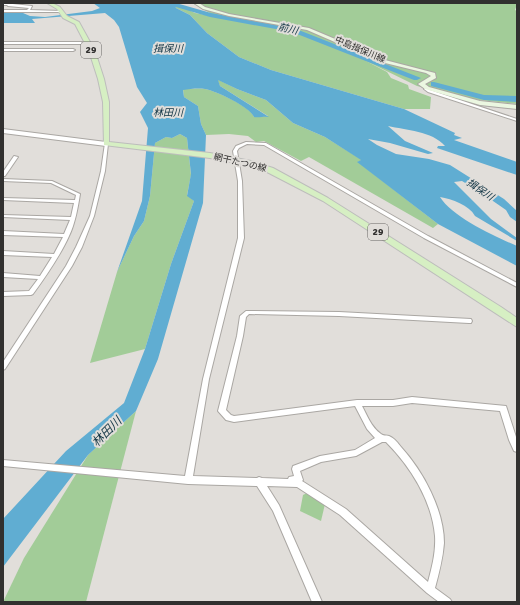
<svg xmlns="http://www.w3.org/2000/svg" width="520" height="605" viewBox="0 0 520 605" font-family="Signika,'Noto Sans JP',sans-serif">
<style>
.green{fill:#a2cc98}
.water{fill:#60add2}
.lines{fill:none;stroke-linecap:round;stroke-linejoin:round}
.river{fill:#60add2;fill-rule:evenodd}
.minor-casing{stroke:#aaa7a3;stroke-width:2}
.tertiary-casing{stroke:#aaa7a3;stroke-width:2}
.secondary-casing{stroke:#aaa7a3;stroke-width:2}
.primary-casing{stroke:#bdbdbc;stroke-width:2}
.minor{fill:#fff;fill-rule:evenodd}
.tertiary{fill:#fff;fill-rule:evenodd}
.secondary{fill:#ebf7e1;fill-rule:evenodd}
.primary{fill:#d6efc3;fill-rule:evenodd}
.labels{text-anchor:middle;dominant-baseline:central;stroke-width:4;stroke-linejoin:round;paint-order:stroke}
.far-street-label{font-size:9px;fill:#31302f;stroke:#e1deda}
.far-water-label{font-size:10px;font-style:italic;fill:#133646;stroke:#e1deda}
.shield{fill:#e1deda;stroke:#666462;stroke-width:1}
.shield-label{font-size:10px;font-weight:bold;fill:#31302f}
.water-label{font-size:12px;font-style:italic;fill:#133646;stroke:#e1deda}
</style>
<rect width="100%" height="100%" fill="#e1deda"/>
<g class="green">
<polygon points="192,3 515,3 517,4 515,10 517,11 517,104 470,99 417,86 364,60 387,72 391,78 408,85 409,89 431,97 430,109 404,109 271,70 239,57 207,33 190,15 176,8 175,5 181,6 195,13 217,17"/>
<path d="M 217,79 L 237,89 L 266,100 L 293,123 L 325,137 L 362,160 L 358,162 L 438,224 L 433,228 L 309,157 L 301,161 L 264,141 L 256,142 L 248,136 L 229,134 L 206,135 L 201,124 L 198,106 L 184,97 L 183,89 C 190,89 198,88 205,89 C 216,91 251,107 254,117 L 268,116 L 220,86 Z"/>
<polygon points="180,134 187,138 191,175 187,195 194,201 171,264 145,349 90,363 117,272 134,236 144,221 150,196 155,143 166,137 172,138"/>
<polygon points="136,411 86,602 3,602 24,558 88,455"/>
<polygon points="307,493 325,504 321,521 300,511 303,495"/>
</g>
<path class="water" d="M 93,3 L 179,3 L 175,5 L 176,8 L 190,15 L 207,33 L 239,57 L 271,70 L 404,109 L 455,133 L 454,135 L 462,138 L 454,140 L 517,162 L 517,175 L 437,148 L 438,146 L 445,146 C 432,131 406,130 388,126 L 405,141 L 433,153 L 428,154 L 390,143 L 368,139 L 377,145 L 396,154 L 429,159 L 450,165 L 504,199 L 517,211 L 517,222 L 510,217 L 506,210 L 480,192 L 462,181 L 454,182 L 491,219 L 517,238 L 517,241 L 475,216 C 469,205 452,199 440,197 C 452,217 496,237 517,246 L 517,266 L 438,224 L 357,162 L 361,160 L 325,137 L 293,123 L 266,100 L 237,89 L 218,80 L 220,86 L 269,117 C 264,116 260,118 254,117 C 250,107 216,91 205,89 C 198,88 190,89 183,90 L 184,97 L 198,106 L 201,124 L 206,135 L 203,203 L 158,359 L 136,411 L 88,455 L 3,567 L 3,519 L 66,451 L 124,403 L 145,349 L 171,264 L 194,201 L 187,196 L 191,174 L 187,138 L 180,134 L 172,138 L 166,137 L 155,143 L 150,196 L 144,221 L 134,236 L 117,272 L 142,201 L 148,128 L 140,112 L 147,103 L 137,87 L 119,27 L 114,20 L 105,13 L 32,19 L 35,23 L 3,23 L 3,13 L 23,13 L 30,16 L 45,17 L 92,11 L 100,8 Z"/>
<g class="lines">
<g class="river">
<polygon points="149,3 176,3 211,13 296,29 421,78 417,80 414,80 292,32 210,17 176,7 152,5"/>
<polygon points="431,82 434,82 484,95 517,96 517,102 484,100 431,86"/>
</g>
<defs>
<g id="minor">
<polygon points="3,3 32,6 30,10 62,11 61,12 3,12 3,10 27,10 29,8 8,6 7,5 3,5"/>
<polygon points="3,42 88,42 89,43 88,44 3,44"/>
<polygon points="3,49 73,49 75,50 73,51 3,51"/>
<polygon points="426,87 428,87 428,89 430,90 517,119 517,121 428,92 424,89"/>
<path d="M 246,142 L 266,143 L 428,236 L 517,283 L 517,287 L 424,238 L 264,145 L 247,144 L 239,148 L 237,151 L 242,181 L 244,238 L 209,379 L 193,476 L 257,478 L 259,477 L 262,478 L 288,479 L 289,477 L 294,476 L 292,469 L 293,466 L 320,456 L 355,450 L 375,438 L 367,429 L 355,406 L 234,422 L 226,420 L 218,411 L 237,336 L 240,316 L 246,311 L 339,312 L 471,319 L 472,321 L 471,323 L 469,323 L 339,316 L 249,314 L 246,317 L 243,336 L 226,410 L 231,415 L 234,416 L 357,400 L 393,400 L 412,397 L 506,406 L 517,440 L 517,452 L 514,451 L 509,440 L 500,411 L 412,403 L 393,406 L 362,406 C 367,415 371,427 381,434 C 383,436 386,435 389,436 C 394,438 398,443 401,447 C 423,471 444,510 444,543 C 443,558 439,573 435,588 L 450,599 L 452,602 L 439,602 L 427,593 L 340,515 L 297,487 L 267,486 L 279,505 L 322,602 L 312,602 L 273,511 L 257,486 L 188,484 L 3,466 L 3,460 L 185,476 L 203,379 L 238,238 L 238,181 L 233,151 L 236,146 ZM 382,442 L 386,442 C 411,467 432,501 435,536 C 436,552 432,567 428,582 L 346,509 L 302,481 L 303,480 L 300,471 L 321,462 L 356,456 Z"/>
<polygon points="105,143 108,144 105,171 94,216 82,247 72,266 5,369 3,370 3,362 66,266 76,247 90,216 101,171"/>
<polygon points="14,156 18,157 5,176 3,176 3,172"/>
<path d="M 3,179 L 52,181 L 80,194 C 78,207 75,224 69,236 C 60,256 46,276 33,294 L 31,295 L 3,296 L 3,292 L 29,291 L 38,279 L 3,277 L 3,273 L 40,276 L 52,257 L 3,255 L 3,251 L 54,254 L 63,237 L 3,235 L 3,231 L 64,234 L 70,220 L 3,217 L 3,215 L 71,217 L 74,203 L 3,200 L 3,198 L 75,200 L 76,195 L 51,183 L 3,181 Z"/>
</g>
<polygon id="tertiary" points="3,129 106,142 109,144 106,146 3,133"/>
<polygon id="secondary" points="194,3 199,3 205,7 229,14 309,28 385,60 435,73 436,78 425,84 429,87 480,101 517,105 517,109 480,105 425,89 418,84 431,76 426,73 381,62 307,30 229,16 203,9"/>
<polygon id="primary" points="47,3 52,3 60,7 67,16 79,22 95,51 104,79 109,102 109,142 210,153 251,161 273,168 328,198 501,307 517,318 517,327 323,201 267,172 248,165 210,158 104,145 103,102 98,79 89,51 75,24 63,18 57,9"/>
</defs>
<use href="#minor" class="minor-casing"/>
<use href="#tertiary" class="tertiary-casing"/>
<use href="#secondary" class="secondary-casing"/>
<use href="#primary" class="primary-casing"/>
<use href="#minor" class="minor"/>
<use href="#tertiary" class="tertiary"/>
<use href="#secondary" class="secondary"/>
<use href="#primary" class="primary"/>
</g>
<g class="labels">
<g class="far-street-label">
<text transform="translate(360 50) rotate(23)">中島揖保川線</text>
<text transform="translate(240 163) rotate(13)">網干たつの線</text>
</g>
<g class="far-water-label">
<text transform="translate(288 29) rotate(13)">前川</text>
<text x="168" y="49">揖保川</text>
<text x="168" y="113">林田川</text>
<text transform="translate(480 190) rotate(34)">揖保川</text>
</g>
<g class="shield">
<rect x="81" y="42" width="20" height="16" rx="3"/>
<rect x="368" y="224" width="20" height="16" rx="3"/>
</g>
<g class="shield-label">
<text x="91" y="50">29</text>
<text x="378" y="232">29</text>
</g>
<g class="water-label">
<text transform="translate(107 432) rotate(-45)">林田川</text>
</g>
</g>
<rect width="520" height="605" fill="none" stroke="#31302f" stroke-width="8"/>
</svg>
